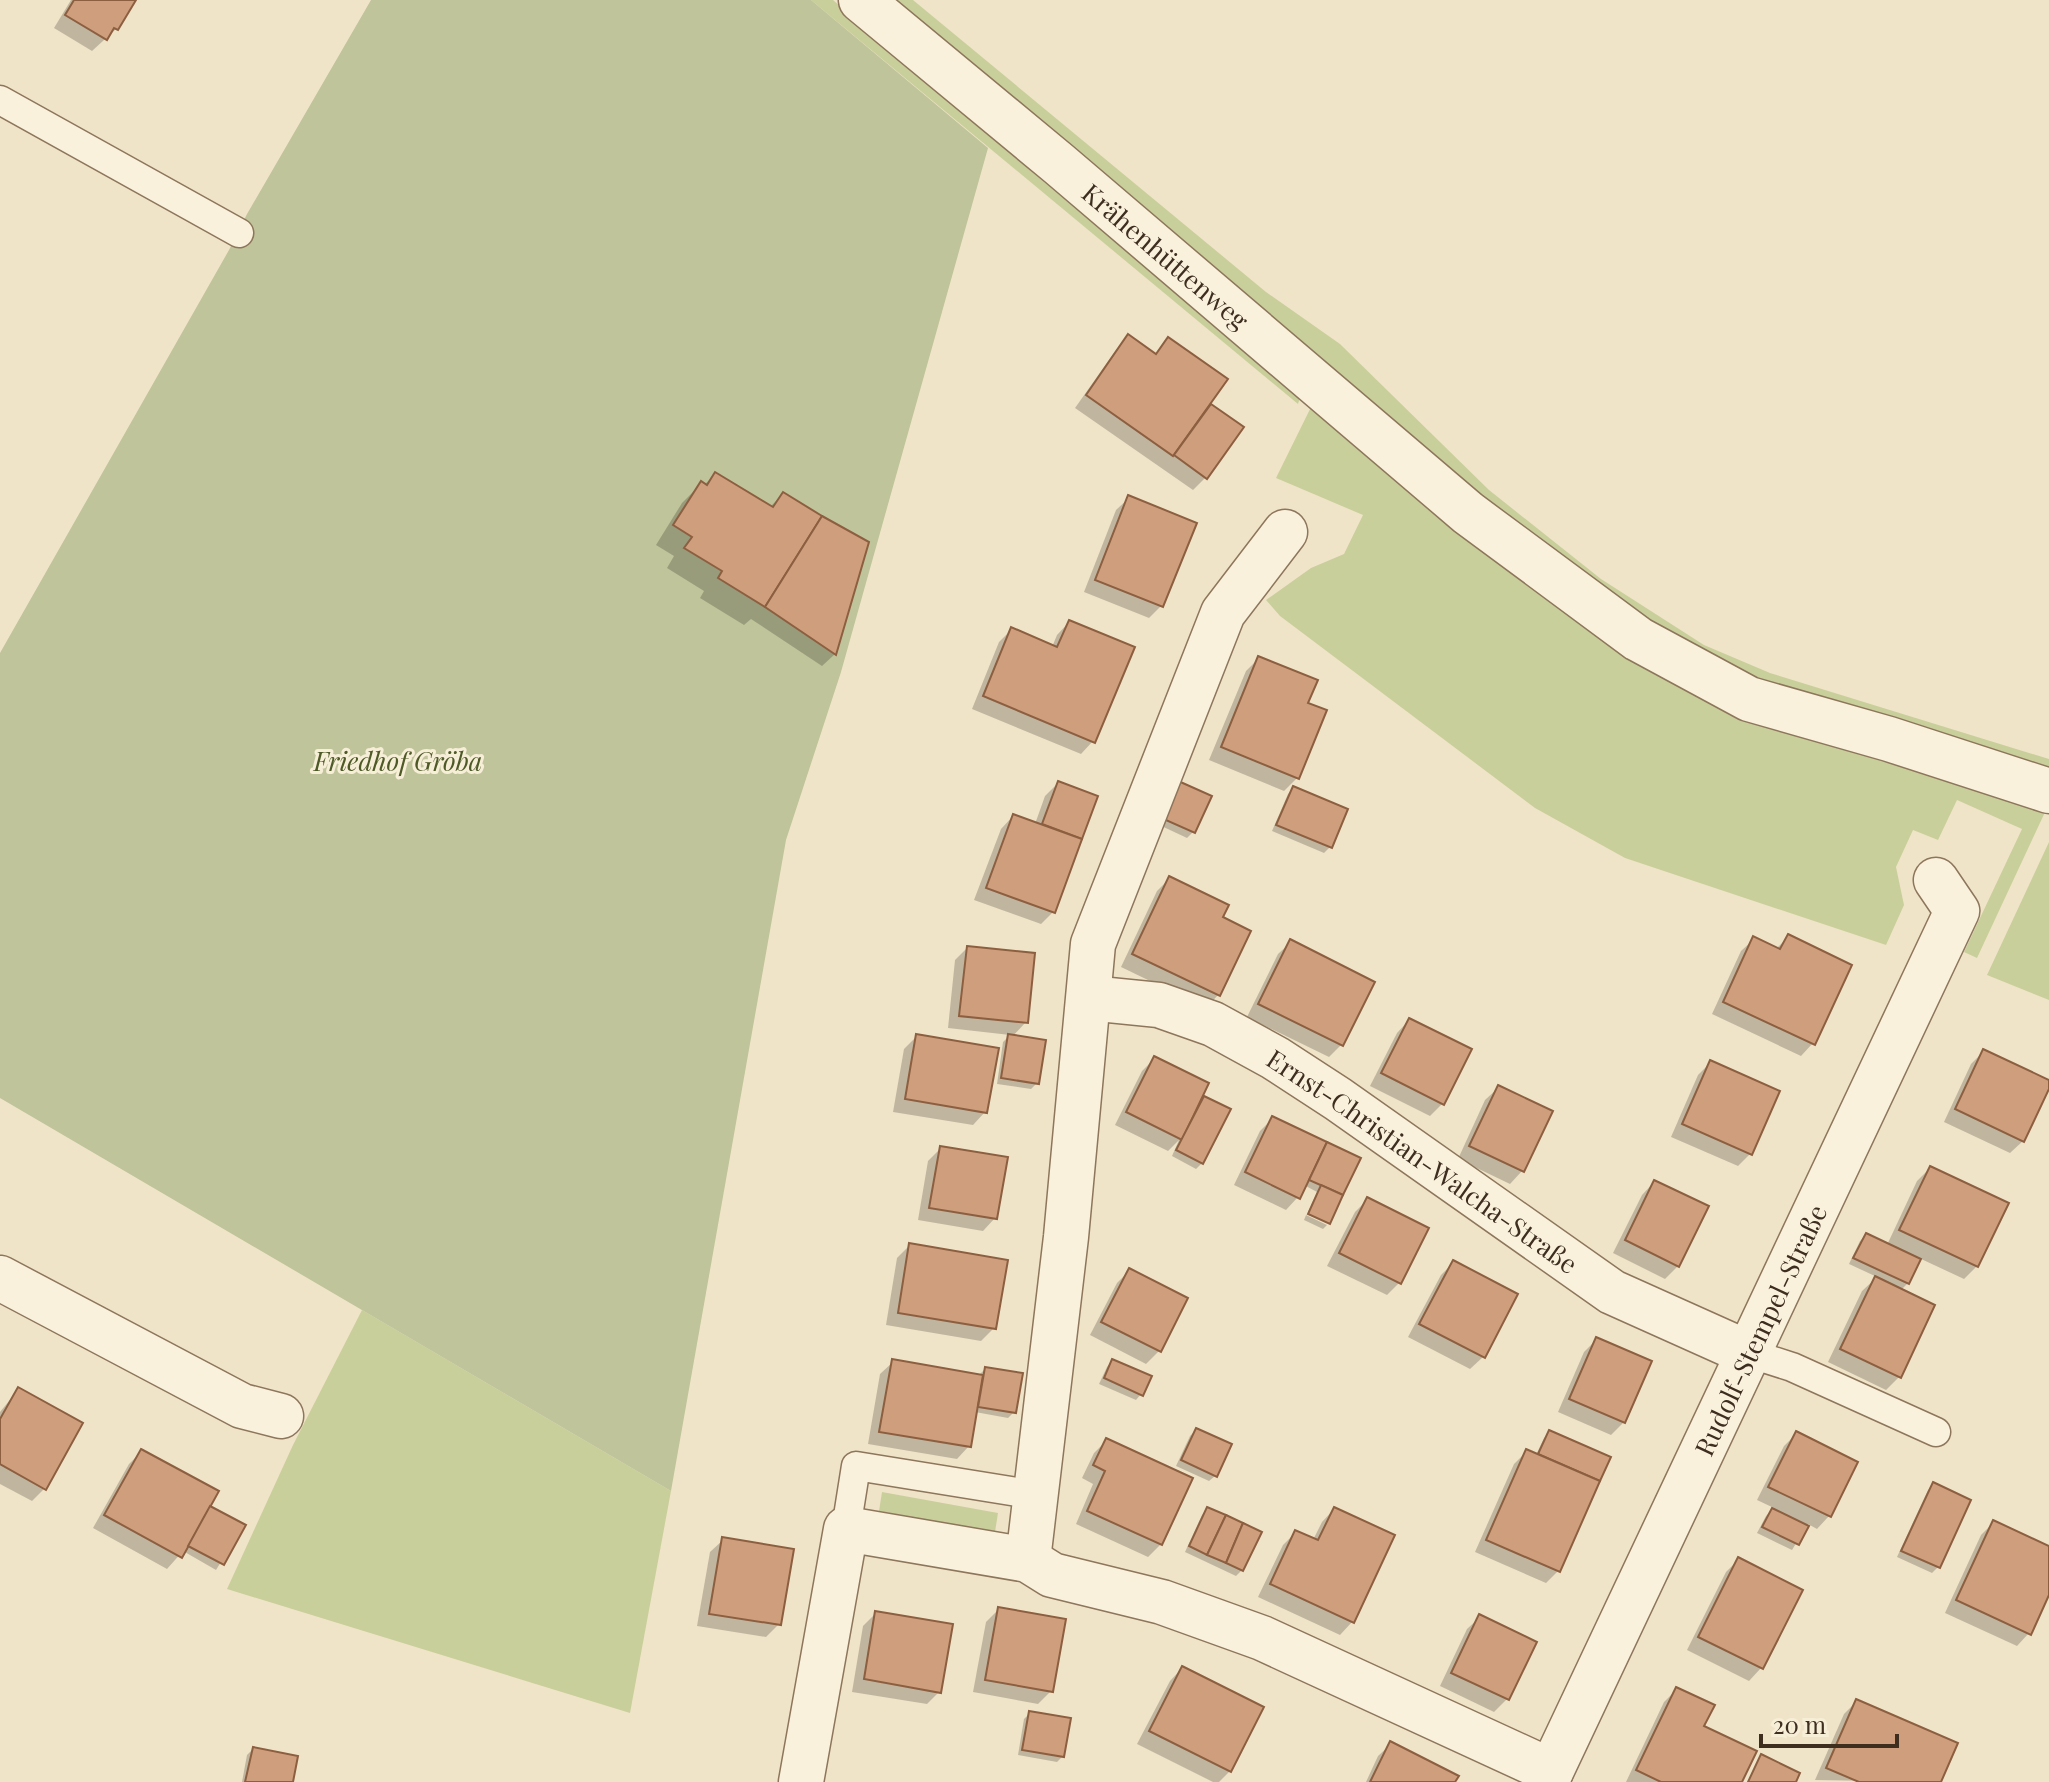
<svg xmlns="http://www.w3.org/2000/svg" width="2049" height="1782" viewBox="0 0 2049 1782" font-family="'Playfair Display',serif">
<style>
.green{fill:#c9cf9b}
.cemetery{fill:#bfc49a}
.shadow{fill:#0003}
.building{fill:#cf9f7d;stroke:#8d5f41;stroke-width:2}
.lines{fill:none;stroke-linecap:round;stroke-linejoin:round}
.lane-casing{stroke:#8d765c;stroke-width:31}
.street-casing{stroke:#8d765c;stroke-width:47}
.lane{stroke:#faf1dc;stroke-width:28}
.street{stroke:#faf1dc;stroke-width:44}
.labels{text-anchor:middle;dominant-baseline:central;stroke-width:6;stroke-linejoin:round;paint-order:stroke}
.street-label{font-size:26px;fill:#3d2e20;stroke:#f7eed8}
.park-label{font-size:26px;font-style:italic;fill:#4d5a26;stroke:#f7eed8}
</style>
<rect width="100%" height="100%" fill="#f0e4c8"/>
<g class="green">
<polygon points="811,0 833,0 1302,391 1298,404"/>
<polygon points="888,0 913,0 1266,292 1340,344 1489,490 1601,579 1704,645 1770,673 2049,759 2049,770 1764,685 1593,589"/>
<polygon points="1314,401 1810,739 2046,810 1977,958 1964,952 2022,829 1957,800 1938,840 1913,830 1896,867 1904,905 1886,945 1625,858 1535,808 1280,616 1266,600 1311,568 1344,554 1363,515 1276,478"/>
<polygon points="2049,842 2049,1000 1987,975"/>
<polygon points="362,1310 671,1491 630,1713 227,1589 293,1445"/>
<polygon points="882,1492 998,1513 995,1532 879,1511"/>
</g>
<polygon class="cemetery" points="371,0 811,0 988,148 841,672 786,840 671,1491 0,1098 0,653 229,250 247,214"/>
<g class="shadow">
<polygon points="71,0 134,0 116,29 92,51 54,28"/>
<polygon points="1128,337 1154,355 1168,340 1208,404 1241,428 1206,477 1193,490 1075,408 1116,350"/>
<polygon points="716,474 770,507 783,494 835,654 822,666 751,619 744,625 700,598 704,591 667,568 674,556 656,545 682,503 701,484 704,485"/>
<polygon points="1129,498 1162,605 1149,618 1084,592 1116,510"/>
<polygon points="1069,622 1093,741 1081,754 972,709 999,642 1011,630 1052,647 1057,635"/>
<polygon points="1259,658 1306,704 1324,712 1297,778 1284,791 1209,760 1246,671"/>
<polygon points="1058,783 1095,797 1053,912 1041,924 974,900 1001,829 1013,816 1035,824 1045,796"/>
<polygon points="1170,788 1193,832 1187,838 1155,823"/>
<polygon points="1294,788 1330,847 1324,853 1272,831 1288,794"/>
<polygon points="1170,878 1220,918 1218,995 1206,1008 1121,967 1157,891"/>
<polygon points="1788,937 1813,1043 1801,1056 1712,1014 1741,951 1754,939 1776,949"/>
<polygon points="1291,942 1341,1045 1329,1057 1247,1017 1278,954"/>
<polygon points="967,948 1026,1022 1012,1037 1037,1083 1031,1089 997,1084 1003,1042 1010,1035 948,1028 955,960"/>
<polygon points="1409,1020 1442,1104 1430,1116 1370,1086 1397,1033"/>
<polygon points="917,1036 985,1112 973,1125 893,1112 904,1049"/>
<polygon points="1983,1052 2049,1083 2023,1141 2010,1153 1944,1122 1971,1064"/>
<polygon points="1155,1058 1197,1105 1204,1098 1202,1163 1196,1169 1172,1156 1179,1140 1168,1151 1115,1125 1142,1071"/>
<polygon points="1710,1063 1750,1154 1738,1166 1671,1137 1698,1075"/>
<polygon points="1498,1088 1522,1171 1510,1184 1458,1159 1485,1100"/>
<polygon points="1272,1119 1358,1159 1329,1222 1308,1212 1317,1192 1304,1185 1298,1197 1286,1210 1234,1185 1260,1131"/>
<polygon points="941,1148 995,1218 983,1231 918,1220 928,1161"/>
<polygon points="1930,1168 1977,1266 1964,1279 1919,1258 1908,1283 1900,1291 1899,1377 1886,1390 1828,1362 1862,1291 1877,1277 1849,1264 1860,1241 1866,1235 1887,1245 1917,1181"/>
<polygon points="1654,1182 1678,1266 1665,1279 1613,1253 1642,1195"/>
<polygon points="1367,1200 1399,1283 1387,1295 1327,1266 1355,1212"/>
<polygon points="1306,1215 1327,1225 1323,1229 1304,1220"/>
<polygon points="910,1245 994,1328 981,1341 886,1325 897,1258"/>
<polygon points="1454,1262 1483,1357 1470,1369 1408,1337 1441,1275"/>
<polygon points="1130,1270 1186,1299 1159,1351 1146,1364 1090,1335 1117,1283"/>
<polygon points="1597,1339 1624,1422 1611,1435 1558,1412 1584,1352"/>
<polygon points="1112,1361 1141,1394 1136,1400 1099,1384 1107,1367"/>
<polygon points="893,1362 978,1376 985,1369 1014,1412 1008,1418 975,1412 969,1446 957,1459 868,1444 880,1374"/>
<polygon points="18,1390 44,1489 32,1501 0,1484 0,1412"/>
<polygon points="1196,1430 1215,1476 1209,1481 1176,1466 1190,1436"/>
<polygon points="1550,1432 1608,1458 1558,1571 1546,1583 1475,1552 1514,1464 1527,1451 1536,1455 1544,1438"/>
<polygon points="1796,1434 1829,1516 1817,1529 1808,1524 1792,1550 1757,1533 1766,1516 1774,1508 1757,1500 1784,1446"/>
<polygon points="1107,1440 1161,1544 1148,1557 1076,1524 1093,1484 1082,1478 1094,1453"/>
<polygon points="142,1451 208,1507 243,1526 216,1570 183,1551 167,1569 93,1528 129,1464"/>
<polygon points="1934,1485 1938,1567 1932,1573 1897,1557 1928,1490"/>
<polygon points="1208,1509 1242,1570 1236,1576 1185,1552 1202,1515"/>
<polygon points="1334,1509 1392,1536 1352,1622 1340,1635 1258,1597 1283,1545 1296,1532 1313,1540 1322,1522"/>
<polygon points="1993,1523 2049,1548 2049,1590 2029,1633 2017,1646 1945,1613 1981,1535"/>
<polygon points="723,1540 779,1624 766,1637 697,1626 710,1552"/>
<polygon points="1738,1560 1761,1668 1749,1681 1687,1650 1726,1572"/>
<polygon points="999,1609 1051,1691 1038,1704 973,1692 986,1622"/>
<polygon points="876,1613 939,1692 927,1704 852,1692 863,1626"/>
<polygon points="1480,1617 1507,1699 1494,1712 1440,1686 1467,1629"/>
<polygon points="1182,1668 1230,1771 1219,1782 1213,1782 1137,1744 1170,1681"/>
<polygon points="1677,1689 1702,1727 1740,1782 1626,1782 1664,1702"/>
<polygon points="1857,1701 1939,1782 1815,1780 1844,1714"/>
<polygon points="1030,1713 1063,1756 1057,1762 1018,1755 1024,1719"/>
<polygon points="1391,1744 1453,1782 1366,1782 1378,1756"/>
<polygon points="253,1749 291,1782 242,1782 247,1755"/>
</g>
<g class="building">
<polygon points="74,0 136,0 118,30 114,28 107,40 65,15"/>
<polygon points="1128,334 1156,354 1168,337 1228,379 1173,456 1086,395"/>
<polygon points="1211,404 1244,427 1207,479 1174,455"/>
<polygon points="715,472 773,507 783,492 822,516 765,607 718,578 722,571 684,548 692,537 673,525 701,481 707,485"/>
<polygon points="1128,495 1197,523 1163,607 1095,580"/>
<polygon points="822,516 869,542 836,655 765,607"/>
<polygon points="1069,620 1135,647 1095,743 983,696 1011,627 1057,647"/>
<polygon points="1258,656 1318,680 1308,703 1327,710 1299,779 1221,747"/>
<polygon points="1176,780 1212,796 1195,833 1159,817"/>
<polygon points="1058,781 1098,796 1082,839 1042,824"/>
<polygon points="1293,786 1348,809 1332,848 1276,825"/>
<polygon points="1013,814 1082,839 1055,913 986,888"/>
<polygon points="1169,876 1229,905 1223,917 1251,931 1220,996 1132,954"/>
<polygon points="1788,934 1852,965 1815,1045 1723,1002 1753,936 1780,949"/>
<polygon points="1290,939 1375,982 1343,1046 1258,1004"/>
<polygon points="967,946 1035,953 1028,1023 959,1016"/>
<polygon points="1409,1018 1472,1049 1444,1105 1381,1073"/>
<polygon points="916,1034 999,1048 987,1113 905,1099"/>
<polygon points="1008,1034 1046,1040 1039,1084 1001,1078"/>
<polygon points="1983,1049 2049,1080 2049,1089 2024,1142 1955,1109"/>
<polygon points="1154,1056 1209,1083 1182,1140 1126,1112"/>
<polygon points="1710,1060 1780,1091 1752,1155 1682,1124"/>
<polygon points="1498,1085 1553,1111 1524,1172 1469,1146"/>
<polygon points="1204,1096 1231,1109 1203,1164 1176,1150"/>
<polygon points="1272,1116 1327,1142 1300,1199 1245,1172"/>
<polygon points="1327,1142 1361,1158 1343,1195 1309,1180"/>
<polygon points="940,1146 1008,1157 997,1219 929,1208"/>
<polygon points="1930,1166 2009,1203 1978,1267 1899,1230"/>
<polygon points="1654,1180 1709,1206 1679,1267 1625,1240"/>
<polygon points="1321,1185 1343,1195 1330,1224 1308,1214"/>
<polygon points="1367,1197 1429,1228 1401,1284 1339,1253"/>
<polygon points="1866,1233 1921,1259 1909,1284 1853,1258"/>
<polygon points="909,1243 1008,1260 996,1329 898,1313"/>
<polygon points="1453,1260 1518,1294 1485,1358 1419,1324"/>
<polygon points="1129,1268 1188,1298 1161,1352 1101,1322"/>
<polygon points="1875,1276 1935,1305 1901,1378 1840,1349"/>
<polygon points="1596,1337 1652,1361 1625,1423 1569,1399"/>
<polygon points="892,1359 983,1375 971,1447 879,1432"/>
<polygon points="1112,1359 1152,1376 1143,1396 1104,1378"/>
<polygon points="985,1367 1023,1373 1016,1413 978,1407"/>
<polygon points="18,1387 83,1423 46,1490 0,1464 0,1419"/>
<polygon points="1196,1428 1232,1444 1217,1477 1181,1460"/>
<polygon points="1549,1430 1611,1457 1600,1481 1538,1454"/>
<polygon points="1796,1431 1858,1462 1831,1517 1768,1487"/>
<polygon points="1106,1438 1193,1478 1162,1545 1087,1511 1105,1471 1093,1465"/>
<polygon points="141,1449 219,1491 182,1558 104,1515"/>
<polygon points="1526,1449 1600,1481 1560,1572 1486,1540"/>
<polygon points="1933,1482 1971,1500 1940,1568 1901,1551"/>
<polygon points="210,1506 246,1525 224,1565 188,1546"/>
<polygon points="1207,1507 1226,1515 1207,1555 1189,1546"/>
<polygon points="1334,1507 1395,1535 1354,1623 1270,1584 1295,1530 1318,1540"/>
<polygon points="1772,1508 1809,1526 1799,1545 1762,1527"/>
<polygon points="1226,1515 1243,1523 1226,1563 1207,1555"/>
<polygon points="1993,1520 2049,1546 2049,1595 2031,1635 1956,1600"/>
<polygon points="1243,1523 1262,1532 1243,1571 1226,1563"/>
<polygon points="722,1537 794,1549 781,1625 709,1614"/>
<polygon points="1738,1557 1803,1590 1763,1669 1698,1637"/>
<polygon points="998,1607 1066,1619 1053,1692 985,1680"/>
<polygon points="875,1611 953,1624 941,1693 864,1679"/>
<polygon points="1479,1614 1537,1642 1509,1700 1451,1673"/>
<polygon points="1182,1666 1264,1707 1231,1772 1149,1731"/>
<polygon points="1676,1687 1715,1705 1704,1726 1757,1751 1742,1782 1661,1782 1636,1770"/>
<polygon points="1856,1699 1958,1743 1941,1782 1859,1782 1826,1768"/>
<polygon points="1029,1711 1071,1718 1064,1757 1022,1750"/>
<polygon points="1390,1741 1459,1776 1455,1782 1370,1782"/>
<polygon points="253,1747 298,1756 293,1782 245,1782"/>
<polygon points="1761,1754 1800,1773 1796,1782 1748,1782"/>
</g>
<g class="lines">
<defs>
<g id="lane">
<polyline points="0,100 239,233"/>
<polyline points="1748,1353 1792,1367 1936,1432"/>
<polyline points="846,1529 856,1466 1036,1495"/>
</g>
<g id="street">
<path id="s1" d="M 861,0 L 1059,164 L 1468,513 L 1638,639 L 1749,699 L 1889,739 L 2049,791"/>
<path id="s2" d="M 1089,998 L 1159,1005 L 1213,1024 L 1275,1058 L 1338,1099 L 1612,1292 L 1748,1353"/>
<polyline points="0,1278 242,1406 281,1416"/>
<polyline points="1028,1560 1066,1237 1093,944 1223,613 1285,532"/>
<polyline points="801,1782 846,1529 1028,1560 1052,1575 1162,1602 1262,1638 1551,1771"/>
<path id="s3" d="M 1546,1782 L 1957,911 L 1936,880"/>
</g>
</defs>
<use href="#lane" class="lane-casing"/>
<use href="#street" class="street-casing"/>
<use href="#lane" class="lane"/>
<use href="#street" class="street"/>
</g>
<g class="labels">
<g class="street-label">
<text stroke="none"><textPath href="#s1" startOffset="398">Krähenhüttenweg</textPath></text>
<text stroke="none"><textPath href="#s2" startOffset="378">Ernst-Christian-Walcha-Straße</textPath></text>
<text stroke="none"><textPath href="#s3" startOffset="500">Rudolf-Stempel-Straße</textPath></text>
</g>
<g class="park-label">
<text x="398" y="760">Friedhof Gröba</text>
</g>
</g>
<path d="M1761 1734v12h136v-12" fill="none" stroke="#3d2e20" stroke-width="4"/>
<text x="1773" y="1734" font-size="24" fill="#3d2e20" stroke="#f7eed8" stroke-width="6" paint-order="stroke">20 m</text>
</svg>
